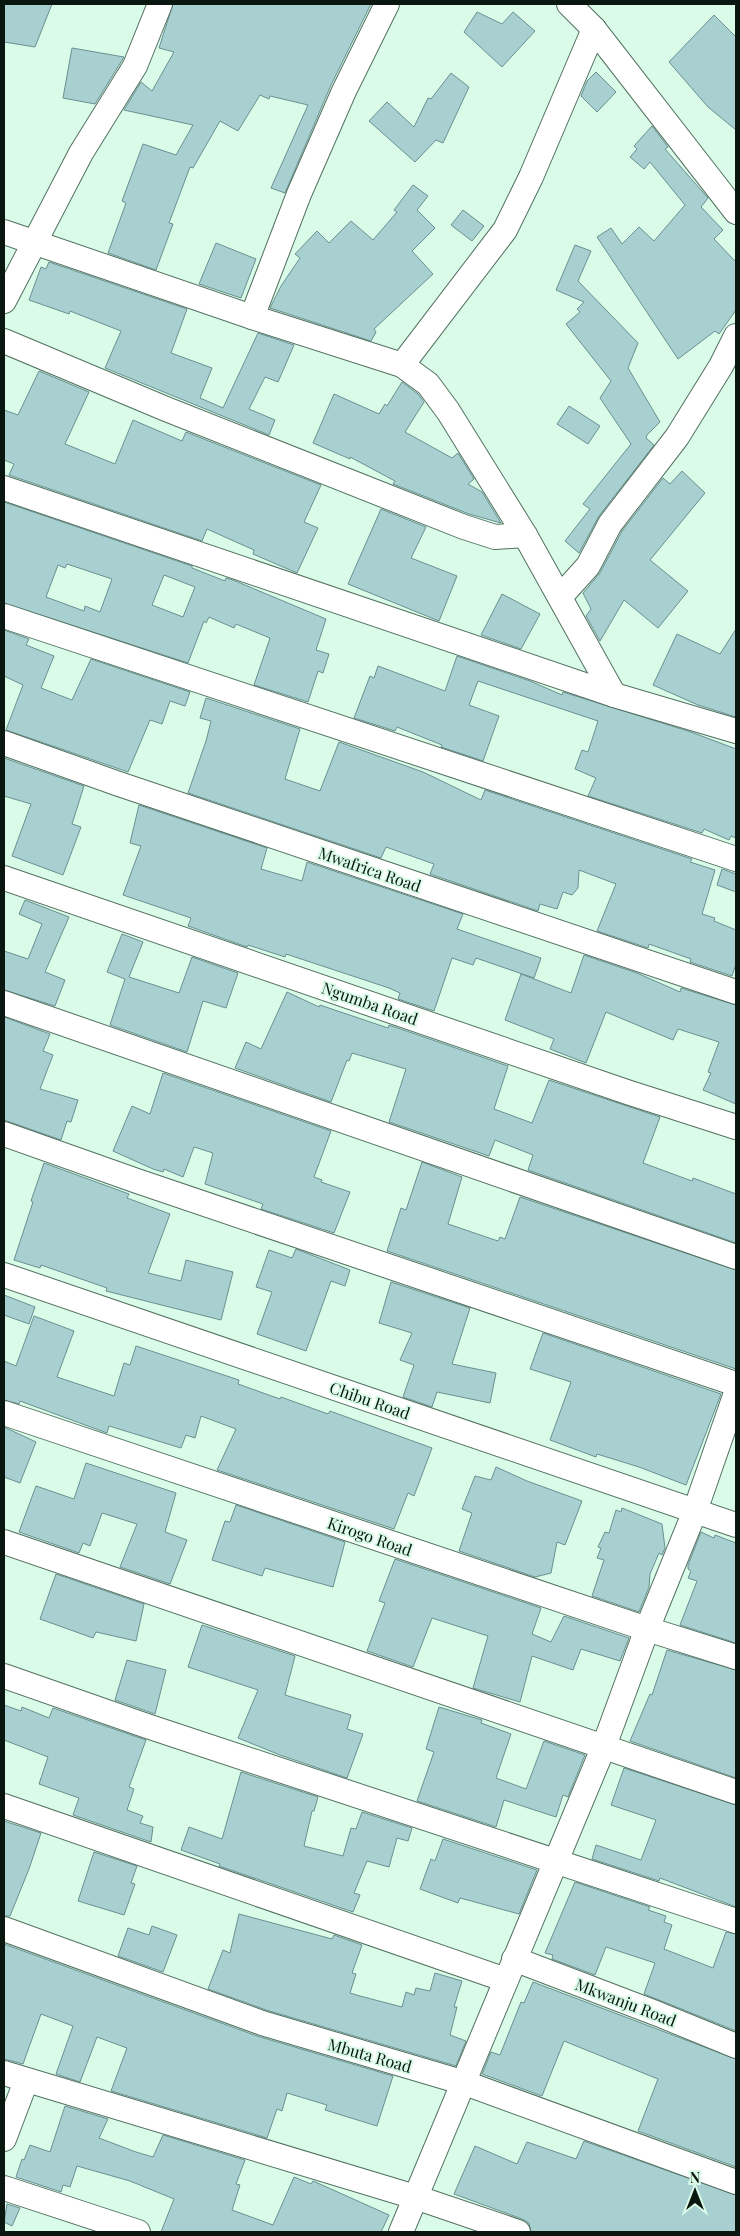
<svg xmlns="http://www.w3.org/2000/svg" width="740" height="2236" viewBox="0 0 740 2236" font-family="'Playfair Display',serif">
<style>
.building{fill:#a8d0d1;stroke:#6a9091;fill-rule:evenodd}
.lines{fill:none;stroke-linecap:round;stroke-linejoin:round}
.minor-casing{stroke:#537161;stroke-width:26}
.minor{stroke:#fff;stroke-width:24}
.labels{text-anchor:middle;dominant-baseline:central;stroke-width:4;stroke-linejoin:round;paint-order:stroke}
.street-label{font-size:16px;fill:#0a1610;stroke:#d9fbe8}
</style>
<rect width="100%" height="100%" fill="#d9fbe8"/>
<g class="building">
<polygon points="4,4 52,4 35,47 4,42"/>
<polygon points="173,4 371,4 331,85 285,193 271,188 308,105 270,96 269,99 260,95 238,131 220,121 193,168 190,167 169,223 173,224 156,270 108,253 126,203 122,201 143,144 176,155 193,125 124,110 141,82 152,91 174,52 159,48"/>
<polygon points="477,12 502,24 513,12 535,31 502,67 464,32"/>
<polygon points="714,15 736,37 736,130 708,107 669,62"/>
<polygon points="72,48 124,57 95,104 63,98"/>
<polygon points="596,72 616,92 597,112 581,96 587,81"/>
<polygon points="451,73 469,87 443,143 436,140 415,162 369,121 387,102 414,127 428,98 431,99"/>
<polygon points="652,126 668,147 665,149 708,198 701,207 723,230 714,239 736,262 736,310 719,334 715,331 678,359 597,237 611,228 622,244 639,227 654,241 685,205 650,162 644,169 630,157 637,149 634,146"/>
<polygon points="413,185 428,196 417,210 435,228 412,251 433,274 374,329 376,332 371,341 270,308 281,286 300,258 295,254 317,231 329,243 351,221 373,240 397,212 394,210"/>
<polygon points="463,210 484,226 472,241 451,225"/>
<polygon points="216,243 256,259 241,298 199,284"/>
<polygon points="575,245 591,251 578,281 638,343 628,368 660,422 647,435 646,438 654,445 599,516 579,553 565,541 590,509 583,504 631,444 600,398 611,381 566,324 580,312 577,309 584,302 556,290"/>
<polygon points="49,262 187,309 171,353 212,368 200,398 223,408 258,333 294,345 278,382 265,377 249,409 275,420 269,435 105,368 121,331 70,311 69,314 29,300 41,267 46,269"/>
<polygon points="39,371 89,392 65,444 115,464 133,420 182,441 186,432 321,485 304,522 318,528 297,573 253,554 254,550 207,529 202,541 9,475 14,464 4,460 4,410 18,415"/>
<polygon points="402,382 418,394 424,402 405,432 452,458 458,453 474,479 468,484 482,492 501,523 469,514 393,484 395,481 350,457 350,459 313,443 334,394 379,414 385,404 387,406"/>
<polygon points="569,406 600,426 588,444 557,424"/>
<polygon points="682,471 705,493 650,560 688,591 658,628 624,600 600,641 586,616 591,609 583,593 600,573 622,531 663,478 670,484"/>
<path d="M 4,502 L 192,566 L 192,568 L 225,581 L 226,578 L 233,580 L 326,619 L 316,650 L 329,654 L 323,673 L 318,671 L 308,702 L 254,685 L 270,638 L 236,624 L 234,628 L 209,617 L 206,623 L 204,621 L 188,663 L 4,603 ZM 67,564 L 112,579 L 100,612 L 85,606 L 84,611 L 46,597 L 58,565 L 65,568 ZM 164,575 L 195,587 L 183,617 L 152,605 Z"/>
<polygon points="381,509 426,527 411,558 457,576 439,621 348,584"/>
<polygon points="502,594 540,614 521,649 481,635"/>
<polygon points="736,629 736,717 698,705 653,685 677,634 720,654"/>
<polygon points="4,630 29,639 26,645 54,656 41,688 72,700 91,659 190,692 185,706 170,701 162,724 150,720 128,772 6,730 23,685 4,676"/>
<polygon points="457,656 530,681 562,695 563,692 691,732 736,749 736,838 731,836 729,840 704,829 702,833 588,796 596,778 575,769 582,750 588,752 598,721 478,681 469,705 499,716 483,761 441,747 442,745 397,727 395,731 354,718 370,676 374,678 378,666 445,691"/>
<polygon points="206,698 300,729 285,779 320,791 339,742 423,772 481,800 485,790 692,859 690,862 715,870 702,914 715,918 714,921 736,930 736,964 732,976 690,962 691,959 649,944 648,948 597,931 616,884 579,870 578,888 572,895 563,892 557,909 540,904 538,911 430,874 434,864 386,847 381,858 188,793 206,741 211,721 200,718"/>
<polygon points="4,758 84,786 72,824 81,827 63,875 12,856 31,804 4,796"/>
<polygon points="139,805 267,848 261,869 302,881 307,862 463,914 457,929 541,958 534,978 476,958 473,965 452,958 434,1011 398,999 400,993 389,988 286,954 285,957 248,945 247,947 188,926 191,918 123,895 141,846 130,843"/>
<polygon points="722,869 736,874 736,892 717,885"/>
<polygon points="25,900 69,917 45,972 65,980 55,1006 4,990 4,951 28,959 42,924 19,914"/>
<polygon points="122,934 143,942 129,977 179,993 192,957 238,973 226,1008 203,1001 187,1052 110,1025 125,979 107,972"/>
<polygon points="584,955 637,973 680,992 681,988 736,1005 736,1104 703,1090 711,1073 708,1072 719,1042 678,1029 673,1040 606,1012 586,1063 550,1049 554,1039 505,1020 521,974 571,993"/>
<polygon points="287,992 319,1007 320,1005 388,1028 389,1025 508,1066 494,1109 532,1123 549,1080 660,1117 643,1163 692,1181 693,1178 736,1194 736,1243 528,1170 533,1155 495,1140 489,1156 389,1122 406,1069 352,1053 349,1061 347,1060 331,1102 235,1068 246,1042 261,1049"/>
<polygon points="4,1017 50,1034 43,1051 53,1055 40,1089 78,1100 71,1122 67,1121 61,1140 4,1120"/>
<polygon points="163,1073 331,1131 314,1177 322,1180 321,1182 350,1192 334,1233 261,1209 263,1204 205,1184 213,1153 194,1147 183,1177 164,1169 163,1172 153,1169 113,1151 132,1106 150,1114"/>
<polygon points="422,1162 462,1177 448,1224 498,1241 500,1237 505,1239 520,1197 736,1270 736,1369 387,1251 401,1208 406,1210"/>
<polygon points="44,1163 129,1194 127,1198 170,1214 148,1273 181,1281 186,1260 233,1272 221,1320 106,1291 107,1288 41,1265 40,1268 14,1260 33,1202 31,1201"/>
<polygon points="296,1249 350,1270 345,1286 331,1281 306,1351 257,1334 272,1292 256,1287 269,1250 292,1258"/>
<polygon points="391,1282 470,1308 452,1364 496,1373 490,1403 437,1392 432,1407 403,1397 414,1365 400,1360 412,1333 379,1323"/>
<polygon points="4,1295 35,1307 29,1324 4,1315"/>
<polygon points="34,1316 74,1331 57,1377 114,1396 124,1363 130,1365 136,1346 239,1380 238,1384 280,1399 281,1397 328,1414 330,1411 432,1448 414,1496 408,1493 394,1529 217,1470 236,1429 201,1416 195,1438 186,1435 181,1448 109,1426 107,1433 20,1401 19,1404 4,1400 4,1361 16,1366"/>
<polygon points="543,1333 721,1394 686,1485 639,1467 597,1454 596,1457 550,1440 571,1382 530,1369"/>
<polygon points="4,1427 36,1442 20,1483 4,1477"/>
<polygon points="86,1463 176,1493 165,1532 187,1540 170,1584 120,1567 137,1524 102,1513 90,1546 83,1543 79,1553 19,1532 36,1486 74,1499"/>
<polygon points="496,1467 527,1481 582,1501 565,1545 557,1542 551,1573 535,1577 459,1551 472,1513 462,1509 475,1476 491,1480"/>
<polygon points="236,1505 345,1542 333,1587 265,1568 262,1576 212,1560 225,1521 230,1522"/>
<polygon points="622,1508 662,1524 665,1548 662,1555 659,1553 650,1574 649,1587 639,1612 592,1596 604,1560 597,1558 601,1548 598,1547 605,1532 609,1533 616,1510 621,1512"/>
<polygon points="701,1532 714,1538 715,1535 736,1543 736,1643 680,1625 697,1581 688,1578 691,1571 688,1569 688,1565"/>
<polygon points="395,1559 541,1608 532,1634 551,1642 564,1616 629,1638 620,1661 581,1649 573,1670 532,1656 520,1702 473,1688 488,1636 432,1618 413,1667 367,1651 385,1603 379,1601"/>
<polygon points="56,1574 144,1604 136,1641 96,1632 93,1638 40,1619"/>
<polygon points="202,1625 295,1656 285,1695 351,1715 347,1729 363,1734 347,1778 280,1755 238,1738 258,1690 188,1667"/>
<polygon points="667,1650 736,1670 736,1778 630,1741 650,1694 652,1695"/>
<polygon points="127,1660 166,1670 155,1714 115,1700"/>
<polygon points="4,1705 21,1711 22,1707 49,1718 53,1708 146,1740 129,1787 134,1789 127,1810 143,1816 140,1823 153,1827 151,1842 73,1815 79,1798 39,1784 48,1757 4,1740"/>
<polygon points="439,1707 482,1720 481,1723 511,1734 496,1778 526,1789 544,1741 585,1755 568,1797 563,1795 556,1817 504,1800 496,1827 417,1801 434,1752 426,1749"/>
<polygon points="624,1768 736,1805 736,1907 660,1878 659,1881 592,1859 596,1845 641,1860 656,1820 611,1805"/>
<polygon points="241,1772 318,1797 314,1811 312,1811 304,1846 343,1856 351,1828 356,1829 362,1812 412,1828 408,1841 397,1838 389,1867 367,1861 354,1893 360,1895 353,1912 219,1866 220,1864 181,1850 189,1827 222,1839"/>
<polygon points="4,1821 41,1833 29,1869 10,1916 4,1916"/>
<polygon points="443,1839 537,1870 519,1914 460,1898 458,1903 420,1889 431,1859 435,1861"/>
<polygon points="94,1852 137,1866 131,1883 135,1884 124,1915 78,1901"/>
<polygon points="575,1882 650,1907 648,1910 666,1916 664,1922 672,1925 664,1949 713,1968 726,1932 736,1934 736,2031 644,1994 655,1963 606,1947 595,1975 552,1959 553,1955 545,1953"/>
<polygon points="239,1914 332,1939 334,1935 362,1945 352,1973 356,1974 350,1993 360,1996 402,2007 406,1992 414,1995 416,1988 430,1991 435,1973 462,1981 454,2007 457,2007 450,2035 466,2041 456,2066 266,2010 208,1989 223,1950 230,1953"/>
<polygon points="152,1926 177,1935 163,1972 118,1956 128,1928 149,1935"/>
<polygon points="4,1944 257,2036 393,2076 377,2126 325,2110 327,2105 287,2093 282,2111 277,2109 267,2138 111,2091 127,2048 97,2037 80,2082 56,2074 73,2026 41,2014 23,2064 4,2059"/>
<polygon points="533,1982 736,2059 736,2167 638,2131 658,2079 564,2041 542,2096 482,2074 491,2052 500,2055 521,2002 524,2003"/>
<polygon points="65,2106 108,2119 99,2138 136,2152 153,2157 163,2135 245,2160 236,2184 240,2185 232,2210 273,2225 294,2177 311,2184 313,2181 389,2215 381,2232 161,2232 174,2199 130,2181 77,2166 70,2187 63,2185 61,2192 16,2177 22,2159 24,2160 30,2145 50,2152"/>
<polygon points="584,2141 736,2195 736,2232 531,2232 529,2223 522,2219 454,2194 475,2146 517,2164 527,2142 576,2159"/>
<polygon points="7,2204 20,2208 12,2226 4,2222"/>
</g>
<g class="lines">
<defs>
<g id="minor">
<polyline points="569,4 594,29 736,212"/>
<polyline points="4,232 252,317 402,365 428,384 448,411 525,535 614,695"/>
<polyline points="4,301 81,153 135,66 160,4"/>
<polyline points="252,317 299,194 344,91 387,4"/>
<polyline points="4,341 166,409 464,527 495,537 525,535"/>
<polyline points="402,365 505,230 531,177 594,29"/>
<polyline points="4,488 614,695 736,731"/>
<polyline points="560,597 588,566 610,524 677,437 721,366 736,336"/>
<polyline points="4,616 736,859"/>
<polyline points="4,743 116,783 736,992"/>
<polyline points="4,878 627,1092 736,1127"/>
<polyline points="4,1003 736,1257"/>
<polyline points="4,1134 137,1181 736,1384"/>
<polyline points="4,1275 736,1525"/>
<polyline points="4,1413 647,1629 736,1657"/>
<polyline points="4,1542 736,1792"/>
<polyline points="4,1676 147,1726 736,1921"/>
<polyline points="4,1806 506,1980"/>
<polyline points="4,1929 262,2023 465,2083 736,2182"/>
<polyline points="514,1959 658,2014 736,2046"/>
<polyline points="4,2073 415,2197 518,2232"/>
<polyline points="4,2139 26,2081"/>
<polyline points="4,2188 138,2232"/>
<polyline points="401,2232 604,1746 647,1629 695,1511 736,1393"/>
</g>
</defs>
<use href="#minor" class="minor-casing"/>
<use href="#minor" class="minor"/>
</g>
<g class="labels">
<g class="street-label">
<text transform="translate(370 869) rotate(19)">Mwafrica Road</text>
<text transform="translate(370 1003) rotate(19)">Ngumba Road</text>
<text transform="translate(370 1400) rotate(19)">Chibu Road</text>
<text transform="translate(370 1536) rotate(19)">Kirogo Road</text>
<text transform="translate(626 2002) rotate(21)">Mkwanju Road</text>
<text transform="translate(370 2055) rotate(16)">Mbuta Road</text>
</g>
</g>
<rect width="740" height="2236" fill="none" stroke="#0a1610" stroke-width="10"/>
<g transform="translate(695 2191)" stroke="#d9fbe8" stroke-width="4" paint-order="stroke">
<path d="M0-4L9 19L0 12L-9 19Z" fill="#0a1610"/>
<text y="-8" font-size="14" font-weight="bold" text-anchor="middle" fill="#0a1610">N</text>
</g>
</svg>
